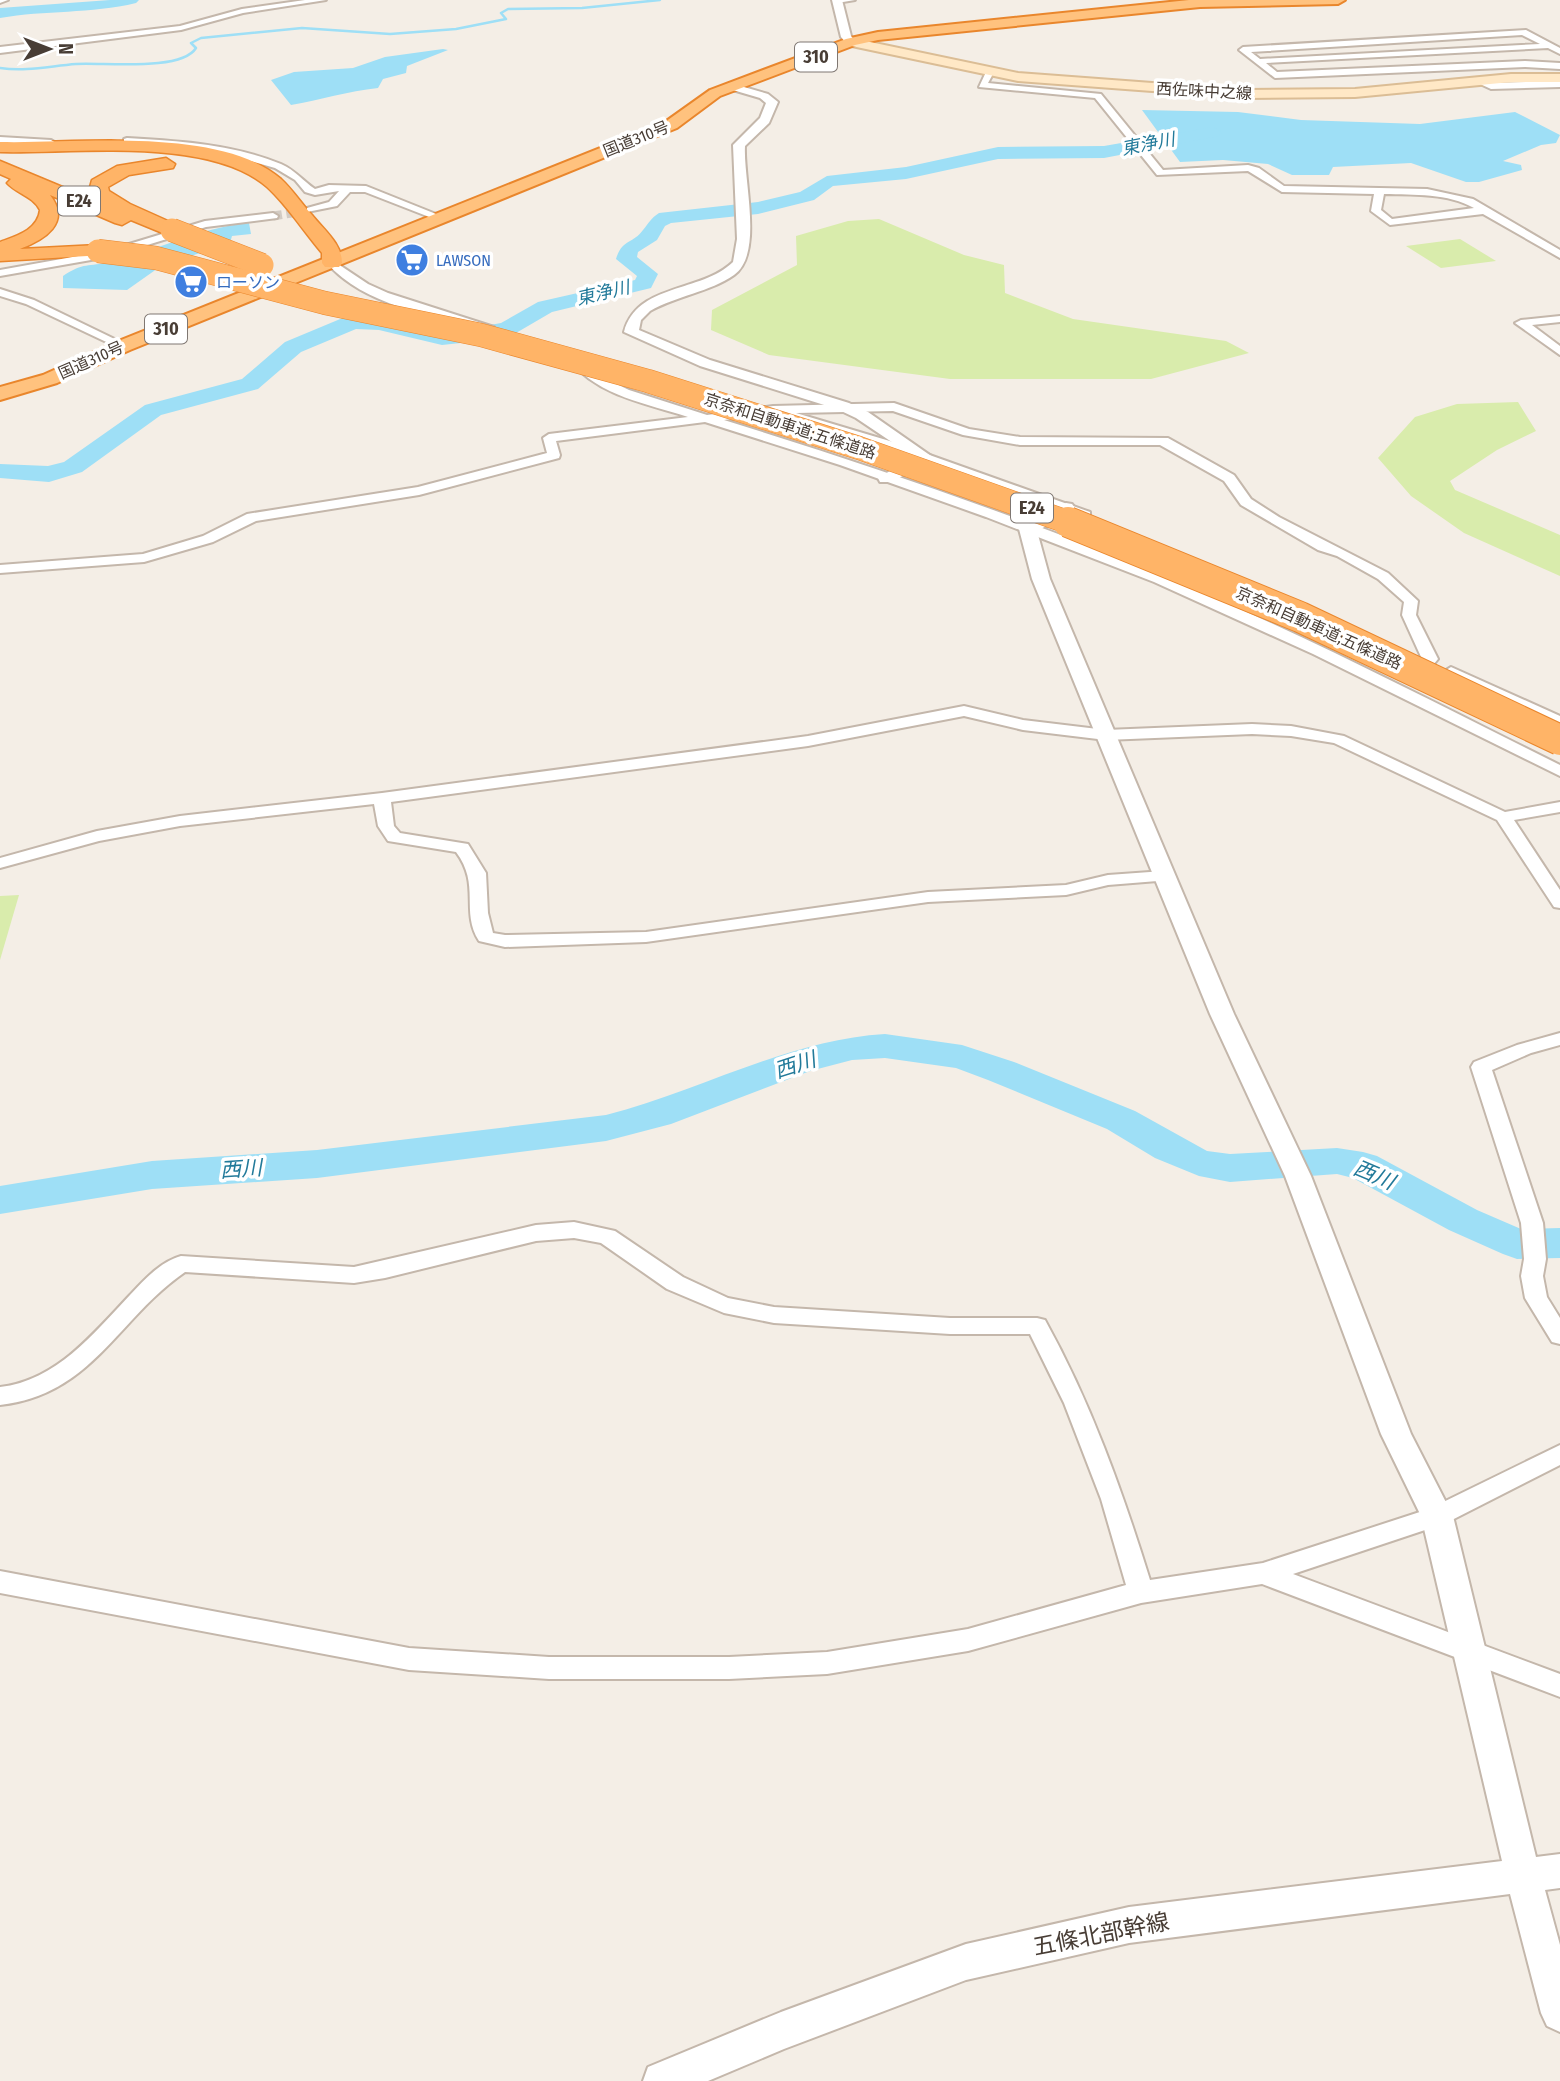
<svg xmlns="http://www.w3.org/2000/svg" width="1560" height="2081" viewBox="0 0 1560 2081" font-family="'Fira Sans Condensed','Noto Sans JP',sans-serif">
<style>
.green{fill:#d9ecac}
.water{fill:#9edff6}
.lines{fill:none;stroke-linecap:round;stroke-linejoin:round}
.stream{stroke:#9edff6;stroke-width:2.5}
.river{fill:#9edff6;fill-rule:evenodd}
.minor-tunnel{stroke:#d2cbc3;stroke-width:9;stroke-dasharray:9 4.5;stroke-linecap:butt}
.minor-casing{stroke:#c4b7ab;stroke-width:4}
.tertiary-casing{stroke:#c4b7ab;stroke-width:4}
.secondary-casing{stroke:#dbbd95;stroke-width:4}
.trunk-casing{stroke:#e9862c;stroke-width:4}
.motorway-casing{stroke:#e9862c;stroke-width:3}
.minor{fill:#fff;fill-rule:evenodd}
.tertiary{fill:#fff;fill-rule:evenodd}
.secondary{fill:#ffe8c6;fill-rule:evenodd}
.trunk{fill:#ffc27e;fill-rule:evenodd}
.motorway{fill:#ffb467;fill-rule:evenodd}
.motorway-bridge-far1-casing{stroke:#e9862c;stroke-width:24;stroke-linecap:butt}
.motorway-bridge-casing{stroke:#e9862c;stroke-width:32;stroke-linecap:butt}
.motorway-bridge-far1{stroke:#ffb467;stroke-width:23}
.motorway-bridge{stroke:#ffb467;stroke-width:30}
.labels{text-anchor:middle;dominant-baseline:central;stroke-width:7;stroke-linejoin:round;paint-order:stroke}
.far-street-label{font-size:16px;fill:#483d35;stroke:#fff}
.far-shop-label{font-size:16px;fill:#366cbe;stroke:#fff;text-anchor:start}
.shield{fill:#fff;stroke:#7f7772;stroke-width:2}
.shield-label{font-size:18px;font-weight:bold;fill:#483d35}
.far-water-label{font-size:18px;font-style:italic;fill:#227a9a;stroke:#fff}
.water-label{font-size:21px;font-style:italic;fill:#227a9a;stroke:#fff}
.near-street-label{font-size:23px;fill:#483d35;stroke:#fff}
</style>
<rect width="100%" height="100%" fill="#f4eee6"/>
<g class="green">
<polygon points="879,219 964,255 1004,265 1005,293 1073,319 1226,341 1249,353 1151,379 950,379 769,355 711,330 712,310 797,265 796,236 848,221"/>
<polygon points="1460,239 1496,261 1441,268 1406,246"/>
<polygon points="1518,402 1536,431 1497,450 1450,481 1455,490 1560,535 1560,576 1464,533 1411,496 1378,458 1415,417 1457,404"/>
<polygon points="19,895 0,960 0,896"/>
</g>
<g class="water">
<path d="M 443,49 L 448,50 L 407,66 L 406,73 L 383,79 L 378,88 C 348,91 320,100 291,105 L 271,80 L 294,72 L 353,68 L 385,57 Z"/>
<polygon points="1142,110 1238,112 1301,120 1420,124 1515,112 1560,135 1556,143 1541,145 1503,161 1521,165 1522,170 1479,182 1466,182 1411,163 1333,167 1329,175 1292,175 1268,164 1223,160 1180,162"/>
<path d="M 249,223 L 251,234 L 232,236 L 230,243 L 161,266 L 127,290 L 63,288 L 63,276 C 84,262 88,267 110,262 C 156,251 201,227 249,223 Z"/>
</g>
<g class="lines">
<path class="stream" d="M 0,68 C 26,72 50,66 76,64 C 102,62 181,72 196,48 L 191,43 L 201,38 L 302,28 L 390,34 L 456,29 L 506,19 L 501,13 L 508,9 L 582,8 L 660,0"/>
<g class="river">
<path d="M 110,0 L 139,0 L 136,3 C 91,14 45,10 0,18 L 0,8 Z"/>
<path d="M 1213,127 L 1222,132 L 1219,136 L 1104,158 L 998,159 L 906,179 L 833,186 L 814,200 L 758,214 L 671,223 L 665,226 L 657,240 L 638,252 L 637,257 L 658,274 L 651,288 L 552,312 L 516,333 L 479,341 L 442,345 L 379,330 L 356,329 L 301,352 L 258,389 L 161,415 L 82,472 L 49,482 L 0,478 L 0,464 L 48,466 L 64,462 L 145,405 L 242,379 L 285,342 L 345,317 L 379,316 L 442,331 L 479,327 L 501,323 L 538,302 L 635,280 L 637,276 L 616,259 C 622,239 633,244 643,230 C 649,223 651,218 659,213 L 758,202 L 800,192 L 827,176 L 906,167 L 998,147 L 1104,146 Z"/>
<path d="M 885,1034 L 962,1045 L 1014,1062 L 1135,1111 L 1207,1151 L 1230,1154 L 1337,1148 L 1363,1152 L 1377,1156 L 1477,1210 L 1521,1229 L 1560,1228 L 1560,1258 L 1517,1259 L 1503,1254 L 1449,1230 L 1353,1178 L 1337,1174 L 1230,1182 L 1199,1176 L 1155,1158 L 1107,1129 L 988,1080 L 956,1068 L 885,1058 L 852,1060 L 810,1071 L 671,1124 L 606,1141 L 317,1178 L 152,1189 L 0,1214 L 0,1186 L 152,1161 L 317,1150 L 606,1115 C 700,1091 787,1040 885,1034 Z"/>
</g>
<polyline class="minor-tunnel" points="273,216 311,210"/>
<defs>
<g id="minor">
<polygon points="0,0 8,0 0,3"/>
<polygon points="305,0 326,0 243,13 181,30 0,53 0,47 180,26 242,9"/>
<polygon points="834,0 855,0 837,3"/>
<path d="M 1526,30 L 1560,48 L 1560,54 L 1548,48 L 1266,63 L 1277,72 L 1525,61 L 1560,63 L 1560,69 L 1525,67 L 1275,78 L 1239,50 L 1243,47 ZM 1522,35 L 1540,44 L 1260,59 L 1251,52 Z"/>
<path d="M 990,69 L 994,72 L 988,83 L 1101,94 L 1163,170 L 1248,165 L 1259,168 L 1284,186 L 1427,189 L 1473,199 L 1560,250 L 1560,258 L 1483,214 L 1390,225 L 1371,211 L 1374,194 L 1282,192 L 1248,171 L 1157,175 L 1095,98 L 979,87 L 986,72 ZM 1384,194 C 1414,195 1448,193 1474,208 L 1392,219 L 1381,210 Z"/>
<polygon points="1481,78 1492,83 1560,81 1560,87 1491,89 1478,83 1477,81"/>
<polygon points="0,137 51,140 56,143 51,146 0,143"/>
<path d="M 127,138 C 179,141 232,144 281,164 C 295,170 303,181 315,189 L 329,185 L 366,186 L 446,218 L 437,220 L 365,192 L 350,192 L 337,206 L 307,212 L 307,208 L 329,202 L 339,191 L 315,195 L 305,192 L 295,180 L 275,168 L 233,156 L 193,148 L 124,143 L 124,139 Z"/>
<polygon points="273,213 278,216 277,218 206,227 108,257 0,276 0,270 106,251 205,221"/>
<path d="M 332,260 L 368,284 L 388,293 L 494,327 L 484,329 C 432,315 364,306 327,263 Z"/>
<polygon points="0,289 34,300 129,346 119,348 26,304 0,296"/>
<polygon points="1560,316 1560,322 1532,325 1560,346 1560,355 1515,323 1521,320"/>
<path d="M 577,358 L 598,375 L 629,390 L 707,415 L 773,406 L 894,403 L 969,429 L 1020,437 L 1168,438 L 1234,475 L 1251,499 L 1279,517 L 1388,573 L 1418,601 L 1416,615 L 1438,659 L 1433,665 L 1423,665 L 1420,662 L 1422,659 L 1402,615 L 1404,602 L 1378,579 L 1337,556 L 1318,550 L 1241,505 L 1224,481 L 1160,445 L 1020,445 L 963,435 L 893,411 L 796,413 L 893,442 L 1090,512 L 1090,518 L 1085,519 L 883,448 L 785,418 L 784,413 L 724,420 C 872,466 1019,516 1163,576 C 1298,631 1429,700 1560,765 L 1560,776 L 1313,654 L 1154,582 L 986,517 L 840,465 L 705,422 L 556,441 L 560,455 L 559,458 L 419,495 L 256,521 L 213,542 L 144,562 L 0,573 L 0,565 L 143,554 L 203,536 L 247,514 L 418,487 L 547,453 L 543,438 L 549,434 L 688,417 C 648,404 599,396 571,362 Z"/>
<polygon points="1451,667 1560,716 1560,727 1446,675 1443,672"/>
<path d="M 964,706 L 1023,720 L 1106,730 L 1252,724 L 1291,726 L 1344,736 L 1505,812 L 1560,802 L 1560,812 L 1514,820 L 1560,890 L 1560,908 L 1554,907 L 1497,820 L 1334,743 L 1291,736 L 1252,734 L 1106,740 L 1023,730 L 964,716 L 808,746 L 391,802 L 394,826 L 400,833 L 468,844 L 486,873 L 488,913 L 493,933 L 505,935 L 646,932 L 928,892 L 1066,885 L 1108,875 L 1164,871 L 1170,872 L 1173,876 L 1170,880 L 1108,885 L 1066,895 L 928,902 L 646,942 L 505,947 L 479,941 C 460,911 481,885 456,852 L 388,841 L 378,826 L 374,804 L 180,826 L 99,841 L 0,868 L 0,858 L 97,831 L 180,816 L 382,793 L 808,736 Z"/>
<polygon points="1560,1033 1560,1045 1531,1053 1492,1070 1543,1223 1546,1259 1543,1276 1547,1297 1560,1318 1560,1344 1552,1342 1525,1298 1521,1276 1524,1259 1521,1223 1471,1067 1474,1062 1517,1045"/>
<path d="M 574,1222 L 615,1231 L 683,1277 L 728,1298 L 774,1307 L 950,1318 L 1037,1318 L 1045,1320 C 1091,1403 1122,1490 1150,1580 L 1263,1563 L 1429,1509 L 1560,1445 L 1560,1465 L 1446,1523 L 1293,1574 L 1560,1674 L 1560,1697 L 1262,1584 L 1141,1603 L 968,1651 L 827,1674 L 729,1679 L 549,1679 L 409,1670 L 0,1593 L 0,1571 L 409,1648 L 549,1657 L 729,1657 L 827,1652 L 968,1629 L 1126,1585 L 1101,1499 L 1064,1403 L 1030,1334 L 950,1334 L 774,1323 L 724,1313 L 667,1289 L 601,1243 L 574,1238 L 536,1241 L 385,1278 L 354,1283 L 185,1272 C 118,1318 92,1395 0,1405 L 0,1387 C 56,1381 93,1334 130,1295 C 144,1280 160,1262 181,1256 L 354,1267 L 536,1225 Z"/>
</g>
<g id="tertiary">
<polygon points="832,0 842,0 851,36 856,42 855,44 847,44 841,37"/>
<path d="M 730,83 L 768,94 L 778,102 L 769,123 L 745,146 C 743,179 764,254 734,275 C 710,292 676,296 650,311 L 641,320 L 639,330 L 710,360 L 849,403 L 868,412 L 934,458 L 892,482 L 880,482 L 878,478 L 914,457 L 856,418 L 837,409 L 700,366 L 624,332 C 637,283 701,293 733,262 L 737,239 L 733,145 L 760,118 L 766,103 L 760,98 L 726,88 L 724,86 Z"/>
<polygon points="1066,503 1072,504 1075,508 1072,512 1037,531 1050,579 1234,1014 1311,1176 1411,1434 1453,1516 1536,1857 1560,1854 1560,1888 1545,1890 1560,1945 1560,2032 1547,2026 1541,2013 1510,1894 1129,1943 966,1980 784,2049 708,2081 643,2081 648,2067 781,2012 966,1944 1129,1907 1502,1861 1421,1516 1381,1434 1285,1176 1210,1014 1032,579 1019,529"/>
</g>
<polygon id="secondary" points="851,38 1018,73 1246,90 1355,89 1511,74 1560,74 1560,82 1511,82 1355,97 1246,98 1018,81 847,45 845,42"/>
<polygon id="trunk" points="1189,0 1345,0 1338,4 1200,7 878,40 855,45 720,96 677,128 130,350 57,383 0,400 0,387 43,375 116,342 665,122 710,90 846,39 878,32"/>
<g id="motorway">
<path d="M 0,142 C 77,144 220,126 281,179 C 292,189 302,204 312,215 C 324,230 342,244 342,263 L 339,267 L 325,267 L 322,263 L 322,253 C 304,232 287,205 267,187 C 209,136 74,154 0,152 Z"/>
<path d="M 166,158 L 175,164 L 173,168 L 129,175 L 108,187 L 109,191 L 130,204 L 179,226 L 182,230 L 179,234 L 165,234 L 131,220 L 122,225 L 115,223 L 50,195 C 72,223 44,240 20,249 L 98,245 L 105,247 L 108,251 L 105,255 L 0,261 L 0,242 C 16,236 38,230 40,210 C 33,196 17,194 7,183 L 11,179 L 0,174 L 0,161 L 96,201 L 89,191 L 92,180 L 117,166 Z"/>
</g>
</defs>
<use href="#minor" class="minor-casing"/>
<use href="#tertiary" class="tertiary-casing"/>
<use href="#secondary" class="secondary-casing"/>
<use href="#trunk" class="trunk-casing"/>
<use href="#motorway" class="motorway-casing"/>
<use href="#minor" class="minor"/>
<use href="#tertiary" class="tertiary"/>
<use href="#secondary" class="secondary"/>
<use href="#trunk" class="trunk"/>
<use href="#motorway" class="motorway"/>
<defs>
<g id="motorway-bridge-far1">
<polyline points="172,230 262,265"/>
<polyline points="98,251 156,258 325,303 481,335 648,381 859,448 1073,524"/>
</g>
<polyline id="motorway-bridge" points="1068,522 1300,617 1560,740"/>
</defs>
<use href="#motorway-bridge-far1" class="motorway-bridge-far1-casing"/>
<use href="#motorway-bridge" class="motorway-bridge-casing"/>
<use href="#motorway-bridge-far1" class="motorway-bridge-far1"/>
<use href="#motorway-bridge" class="motorway-bridge"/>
</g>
<defs>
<symbol id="supermarket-disc" viewBox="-11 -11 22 22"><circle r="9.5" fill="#3f7fe0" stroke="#fff"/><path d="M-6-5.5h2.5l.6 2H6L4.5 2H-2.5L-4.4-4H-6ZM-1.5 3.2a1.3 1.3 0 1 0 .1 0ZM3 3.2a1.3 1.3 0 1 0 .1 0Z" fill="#fff"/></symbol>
</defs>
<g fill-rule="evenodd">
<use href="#supermarket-disc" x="393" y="241" width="38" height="38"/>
<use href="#supermarket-disc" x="172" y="263" width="38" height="38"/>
</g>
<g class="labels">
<g class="far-street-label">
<text transform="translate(1204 91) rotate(3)">西佐味中之線</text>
<text transform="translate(636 139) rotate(-22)">国道310号</text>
<text transform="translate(91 360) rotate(-24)">国道310号</text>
<text transform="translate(790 426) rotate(18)">京奈和自動車道;五條道路</text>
<text transform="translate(1319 628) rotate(24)">京奈和自動車道;五條道路</text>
</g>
<g class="far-shop-label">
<text x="436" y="260">LAWSON</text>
<text x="216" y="282">ローソン</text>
</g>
<g class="shield">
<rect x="795" y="42.5" width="42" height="29" rx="5"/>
<rect x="58" y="186.5" width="42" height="29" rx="5"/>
<rect x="145" y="314.5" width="42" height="29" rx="5"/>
<rect x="1011" y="493.5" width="42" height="29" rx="5"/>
</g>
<g class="shield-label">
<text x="816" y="57">310</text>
<text x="79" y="201">E24</text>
<text x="166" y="329">310</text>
<text x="1032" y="508">E24</text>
</g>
<g class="far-water-label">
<text transform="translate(1148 144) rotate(-11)">東浄川</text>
<text transform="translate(603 293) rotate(-13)">東浄川</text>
</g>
<g class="water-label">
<text transform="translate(795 1065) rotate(-18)">西川</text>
<text transform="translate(241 1169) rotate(-4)">西川</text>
<text transform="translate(1374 1175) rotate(23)">西川</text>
</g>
<g class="near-street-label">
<text transform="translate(1101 1934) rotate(-11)">五條北部幹線</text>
</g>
</g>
<g transform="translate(49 49) rotate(90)" stroke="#ffffff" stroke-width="5" paint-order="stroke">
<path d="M0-5L12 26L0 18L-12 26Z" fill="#483d35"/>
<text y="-10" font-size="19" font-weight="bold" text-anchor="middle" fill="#483d35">N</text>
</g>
</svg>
